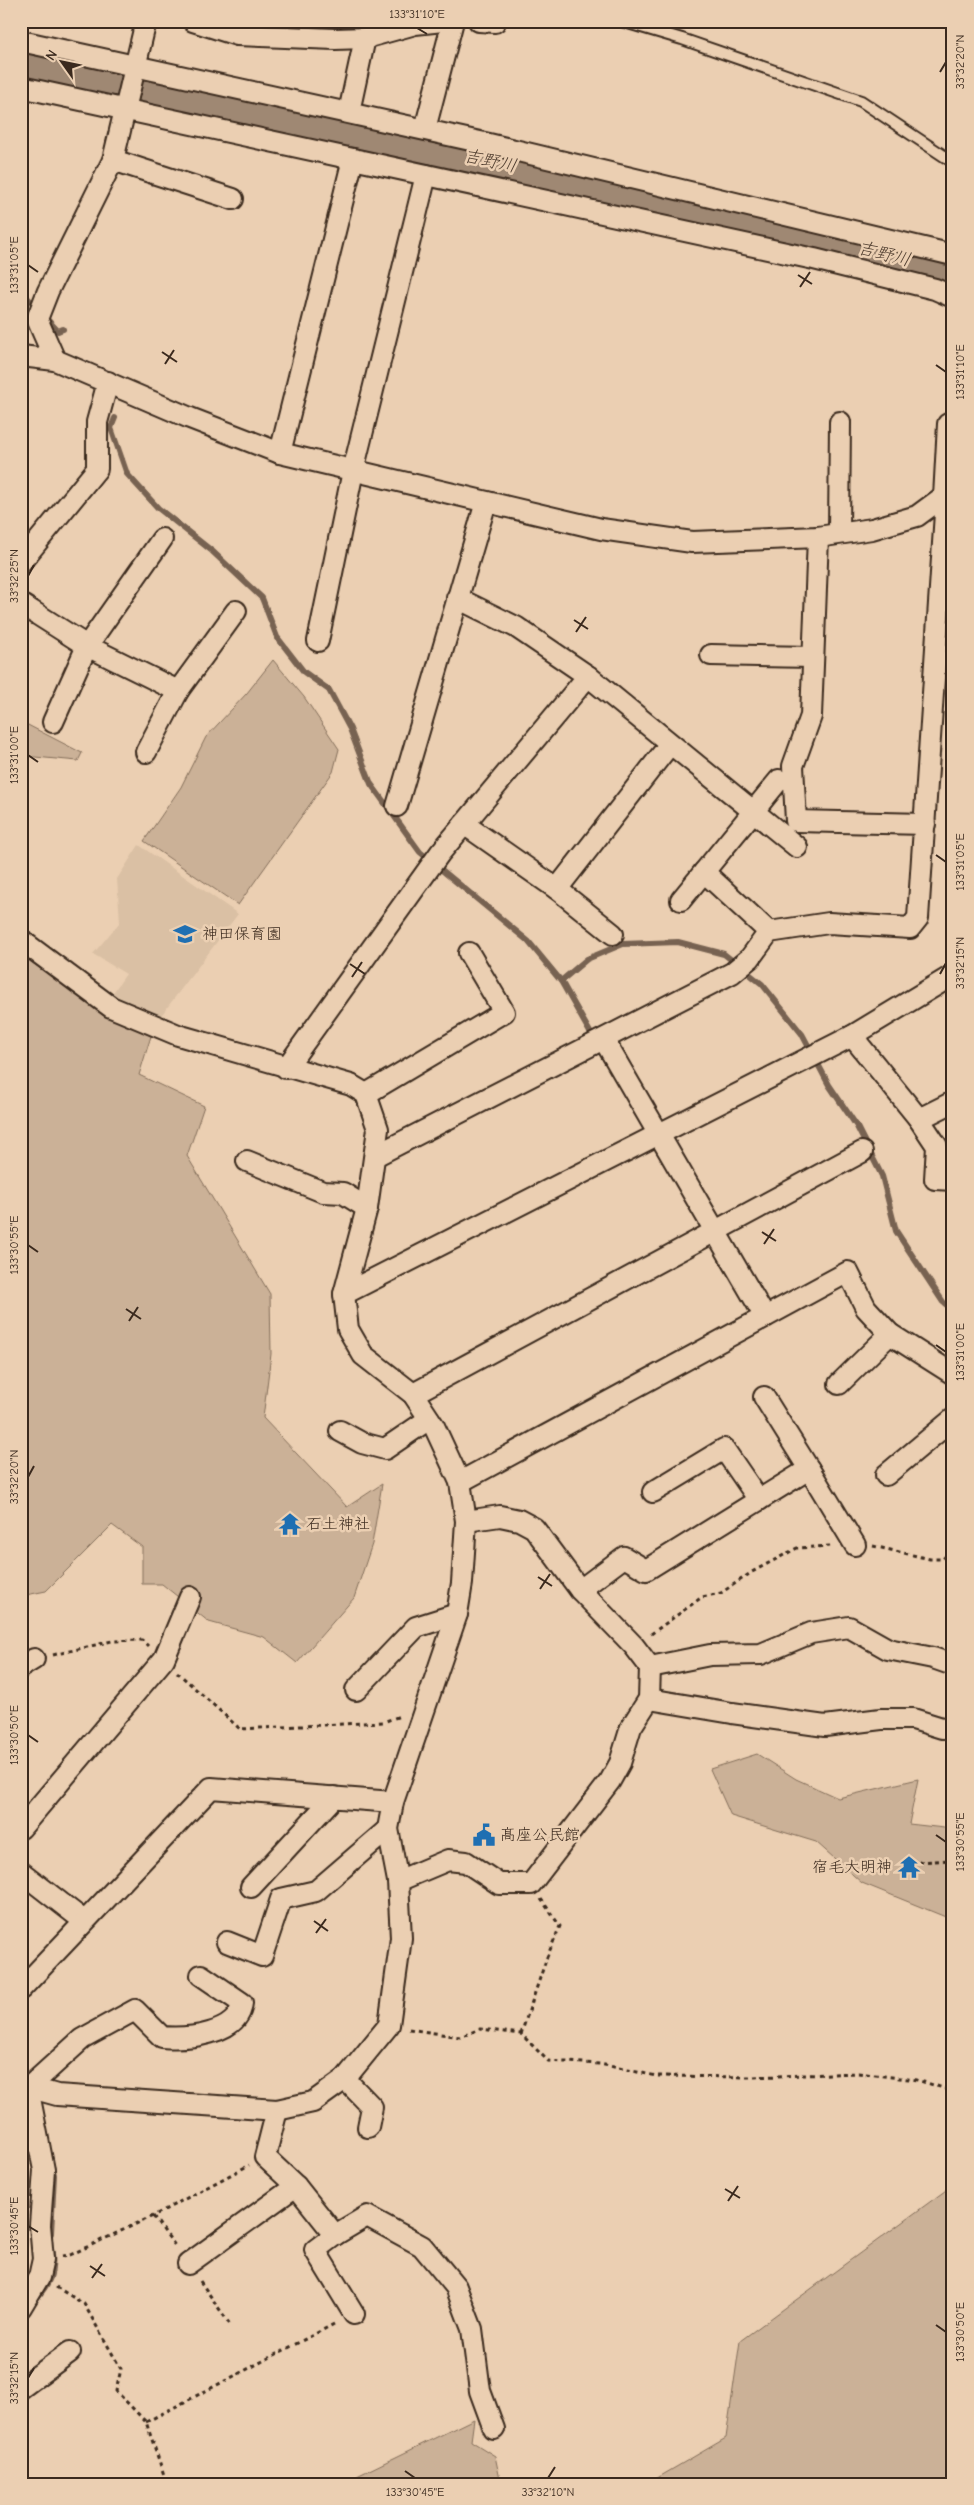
<svg xmlns="http://www.w3.org/2000/svg" width="974" height="2505" viewBox="0 0 974 2505" font-family="'Comic Neue','Klee One',sans-serif">
<style>
.built{fill:#dac0a4}
.green{fill:#cbb197;stroke:#836e5a}
.lines{fill:none;stroke-linecap:round;stroke-linejoin:round}
.stream{stroke:#776251;stroke-width:6}
.river{stroke:#9f8873;stroke-width:39}
.service-casing{stroke:#3b2a1e;stroke-width:14}
.minor-casing{stroke:#3b2a1e;stroke-width:24}
.path{stroke:#3b2a1e;stroke-width:3;stroke-dasharray:4 4;stroke-linecap:butt}
.service{stroke:#ebcfb2;stroke-width:10}
.minor{stroke:#ebcfb2;stroke-width:20}
.ticks{fill:none;stroke:#3b2a1e;stroke-width:2}
.labels{text-anchor:middle;dominant-baseline:central;stroke-width:5;stroke-linejoin:round;paint-order:stroke}
.poi-label{font-size:16px;fill:#3b2a1e;stroke:#ebcfb2;text-anchor:start}
.water-label{font-size:18px;font-style:italic;fill:#4f3d2f;stroke:#ebcfb2}
.neatline{fill:none;stroke:#3b2a1e;stroke-width:2}
.ticks-label{font-size:12px;text-anchor:middle;fill:#3b2a1e}
</style>
<rect width="100%" height="100%" fill="#ebcfb2"/>
<filter id="ink" filterUnits="userSpaceOnUse"><feTurbulence type="fractalNoise" baseFrequency=".02" numOctaves="2"/><feDisplacementMap in="SourceGraphic" scale="10" xChannelSelector="R" yChannelSelector="G"/><feConvolveMatrix kernelMatrix="1 2 1 2 8 2 1 2 1" color-interpolation-filters="sRGB"/></filter>
<g filter="url(#ink)">
<polygon class="built" points="139,845 238,914 160,1017 112,994 126,974 93,954 120,922 117,879"/>
<g class="green">
<polygon points="273,660 304,697 339,749 333,772 238,905 144,841 181,787 206,737 247,693"/>
<polygon points="22,722 82,753 78,761 24,756"/>
<polygon points="21,955 105,1014 151,1036 139,1075 204,1106 187,1156 270,1294 271,1354 263,1418 347,1507 382,1484 372,1544 354,1598 297,1663 264,1637 209,1622 162,1584 142,1584 142,1547 112,1525 46,1591 21,1596"/>
<polygon points="757,1754 796,1779 838,1798 918,1779 909,1824 953,1829 953,1920 862,1883 816,1842 731,1816 710,1769"/>
<polygon points="953,2185 953,2484 647,2484 726,2438 740,2341"/>
<polygon points="474,2419 471,2441 495,2456 501,2484 359,2484 357,2476"/>
</g>
<g class="lines">
<g class="stream">
<polyline points="227,21 237,23 269,21"/>
<polyline points="286,21 343,29 385,21"/>
<polyline points="21,291 37,308"/>
<polyline points="44,316 58,331 63,329"/>
<polyline points="115,418 111,428 127,474 158,508 212,551 262,598 277,637 304,672 329,690 350,729 371,784 420,852 528,941 561,981 591,1034"/>
<polyline points="561,981 587,959 623,944 678,942 724,954 762,984 802,1034 829,1085 856,1125 882,1176 896,1231 943,1302 953,1310"/>
<polyline points="51,2233 54,2175 52,2166"/>
<path d="M 35,2300 C 49,2284 54,2275 52,2253"/>
</g>
<polyline class="river" points="21,62 617,188 929,265 953,278"/>
<defs>
<polyline id="service" points="621,21 682,39 861,101 953,162"/>
<g id="minor">
<polyline points="193,21 237,35 335,39 365,38 415,24 443,21"/>
<polyline points="479,21 495,22"/>
<polyline points="21,41 489,144 953,255"/>
<polyline points="21,87 814,259 935,289 953,297"/>
<polyline points="349,112 365,38"/>
<polyline points="425,129 453,21"/>
<polyline points="113,160 233,199"/>
<polyline points="21,356 55,360 190,418 280,453 601,529 692,542 818,537 872,529 917,516 951,491"/>
<polyline points="55,360 37,319 48,291 113,160 146,21"/>
<polyline points="280,453 353,159"/>
<polyline points="839,533 840,422"/>
<polyline points="818,537 811,716 793,766 796,821 925,824"/>
<polyline points="21,562 97,469 97,422 108,382"/>
<polyline points="21,604 87,646 178,691 236,611"/>
<polyline points="318,641 353,471 426,175"/>
<polyline points="711,655 813,657"/>
<polyline points="588,676 797,847"/>
<polyline points="53,722 87,646 162,539"/>
<polyline points="146,752 178,691"/>
<polyline points="397,806 486,502"/>
<polyline points="464,824 557,889 613,934"/>
<polyline points="704,872 769,932"/>
<polyline points="557,889 670,744"/>
<polyline points="681,900 779,780"/>
<polyline points="21,940 111,1007 178,1035 351,1085 366,1094 378,1129 367,1208 344,1294 348,1329 363,1355 413,1394 434,1426 460,1482 466,1521 462,1583 457,1614 393,1802 388,1829 398,1881 401,1938 389,2025 345,2079 313,2102 277,2110 57,2095 21,2085"/>
<polyline points="852,1036 919,1119 937,1146 935,1179 953,1180"/>
<polyline points="604,1040 765,1317"/>
<polyline points="286,1068 440,853 588,676 516,627 457,598"/>
<polyline points="366,1094 504,1012 469,953"/>
<polyline points="919,1119 953,1102"/>
<polyline points="375,1156 732,973 750,958 769,932 829,923 910,928 918,918 945,513 944,497 948,424"/>
<polyline points="247,1161 323,1192 343,1193 367,1208"/>
<polyline points="344,1294 852,1036 953,975"/>
<polyline points="839,1384 890,1334"/>
<polyline points="413,1394 862,1152"/>
<polyline points="340,1431 362,1443 385,1449 429,1419"/>
<polyline points="809,1469 855,1545"/>
<polyline points="886,1475 953,1419"/>
<polyline points="460,1482 848,1272 866,1308 890,1334 953,1374"/>
<polyline points="653,1492 724,1449 759,1500"/>
<polyline points="580,1590 624,1557 646,1570 809,1469 764,1397"/>
<polyline points="21,1667 34,1659"/>
<polyline points="650,1667 710,1655 761,1654 811,1633 849,1627 888,1649 933,1658 953,1665"/>
<polyline points="356,1690 416,1627 457,1614"/>
<polyline points="649,1699 732,1713 825,1726 881,1719 913,1719 942,1728 953,1727"/>
<polyline points="21,1828 164,1659 190,1597"/>
<polyline points="21,1872 84,1921"/>
<polyline points="398,1881 448,1860 466,1862 499,1884 531,1884 610,1781 620,1763 631,1727 649,1699 650,1667 634,1646 580,1590 534,1528 519,1520 500,1516 466,1521"/>
<polyline points="251,1887 334,1797"/>
<polyline points="227,1942 262,1956 281,1899 316,1891 388,1829"/>
<polyline points="21,1989 211,1788 393,1802"/>
<polyline points="345,2079 372,2107 368,2127"/>
<polyline points="296,2186 335,2235 315,2250 354,2314"/>
<polyline points="335,2235 367,2216 422,2246 456,2287 472,2329 480,2391 494,2429"/>
<polyline points="188,2264 296,2186 265,2157 277,2110"/>
<path d="M 21,2307 L 39,2277 L 43,2259 L 40,2225 L 44,2170 L 28,2088 L 82,2039 L 135,2010 L 162,2037 C 186,2039 239,2035 242,2003 L 201,1975"/>
<polyline points="21,2388 70,2352"/>
</g>
</defs>
<use href="#service" class="service-casing"/>
<use href="#minor" class="minor-casing"/>
<g class="path">
<polyline points="873,1546 930,1559 943,1559 953,1548"/>
<polyline points="651,1634 702,1597 721,1593 752,1572 797,1548 832,1546"/>
<polyline points="53,1655 112,1641 142,1640 148,1646"/>
<polyline points="177,1672 240,1729 383,1722 400,1716"/>
<polyline points="919,1862 953,1860"/>
<polyline points="409,2029 460,2037 480,2029 521,2034 548,2061 600,2064 656,2076 751,2077 858,2073 917,2080 953,2091"/>
<polyline points="521,2034 547,1957 560,1926 541,1899"/>
<polyline points="153,2216 176,2247"/>
<polyline points="62,2256 70,2255 153,2216 249,2165"/>
<polyline points="200,2281 231,2326"/>
<polyline points="56,2287 84,2304 121,2369 116,2391 146,2422 167,2484"/>
<polyline points="146,2422 336,2323"/>
</g>
<use href="#service" class="service"/>
<use href="#minor" class="minor"/>
</g>
</g>
<path class="ticks" d="M 417,28 L 427,34M 940,72 L 946,62M 28,265 L 38,272M 798,275 L 812,284M 800,287 L 810,272M 162,352 L 177,362M 165,364 L 174,350M 936,365 L 946,372M 28,576 L 34,565M 574,620 L 588,629M 576,632 L 586,617M 28,755 L 38,762M 936,855 L 946,862M 350,964 L 365,974M 940,974 L 946,963M 352,977 L 362,962M 762,1232 L 776,1241M 764,1244 L 774,1229M 28,1245 L 38,1252M 126,1309 L 141,1319M 129,1321 L 138,1307M 936,1345 L 946,1352M 28,1477 L 34,1466M 538,1577 L 552,1586M 540,1589 L 550,1574M 28,1735 L 38,1742M 936,1835 L 946,1842M 314,1921 L 328,1931M 316,1933 L 326,1919M 725,2189 L 740,2198M 728,2201 L 738,2186M 28,2226 L 38,2232M 90,2266 L 105,2276M 92,2278 L 102,2264M 936,2325 L 946,2332M 28,2378 L 34,2368M 405,2471 L 415,2478M 548,2478 L 555,2467"/>
<defs>
<symbol id="school-bare" viewBox="-9 -9 18 18"><path d="M0-5L7-2L0 1L-7-2ZM-4 1L0 2.5L4 1V4Q0 6-4 4Z" fill="#1f6fb2" stroke="#ebcfb2" stroke-width="2.5" paint-order="stroke"/></symbol>
<symbol id="temple-bare" viewBox="-9 -9 18 18"><path d="M0-6L5-2H3V0L6.5 2.5H4V6H1.5V3h-3V6H-4V2.5H-6.5L-3 0V-2H-5Z" fill="#1f6fb2" stroke="#ebcfb2" stroke-width="2.5" paint-order="stroke"/></symbol>
<symbol id="civic-bare" viewBox="-9 -9 18 18"><path d="M-.6-6.5H3V-4.5H.6V-3L4-1V1h2V6H-6V1h2V-1L-.6-3ZM-1.2 2.5V6h2.4V2.5Z" fill="#1f6fb2" stroke="#ebcfb2" stroke-width="2.5" paint-order="stroke"/></symbol>
</defs>
<g fill-rule="evenodd">
<use href="#school-bare" x="169" y="918" width="32" height="32"/>
<use href="#temple-bare" x="274" y="1508" width="32" height="32"/>
<use href="#civic-bare" x="468" y="1819" width="32" height="32"/>
<use href="#temple-bare" x="893" y="1851" width="32" height="32"/>
</g>
<g class="labels">
<g class="poi-label">
<text x="202" y="934">神田保育園</text>
<text x="306" y="1524">石土神社</text>
<text x="500" y="1835">髙座公民館</text>
<text x="892" y="1867" text-anchor="end">宿毛大明神</text>
</g>
<g class="water-label">
<text transform="translate(490 161) rotate(12)">吉野川</text>
<text transform="translate(884 254) rotate(14)">吉野川</text>
</g>
</g>
<rect width="974" height="2505" fill="none" stroke="#ebcfb2" stroke-width="55"/>
<g transform="translate(62 62) rotate(303)" stroke="#ebcfb2" stroke-width="4" paint-order="stroke">
<path d="M0-4L9 19L0 12L-9 19Z" fill="#3b2a1e"/>
<text y="-8" font-size="14" font-weight="bold" text-anchor="middle" fill="#3b2a1e">N</text>
</g>
<rect x="28" y="28" width="918" height="2450" class="neatline"/>
<g class="ticks-label">
<text x="417" y="18">133°31'10"E</text>
<text transform="translate(960 62) rotate(-90)" y="4">33°32'20"N</text>
<text transform="translate(14 265) rotate(-90)" y="4">133°31'05"E</text>
<text transform="translate(960 372) rotate(-90)" y="4">133°31'10"E</text>
<text transform="translate(14 576) rotate(-90)" y="4">33°32'25"N</text>
<text transform="translate(14 755) rotate(-90)" y="4">133°31'00"E</text>
<text transform="translate(960 862) rotate(-90)" y="4">133°31'05"E</text>
<text transform="translate(960 963) rotate(-90)" y="4">33°32'15"N</text>
<text transform="translate(14 1245) rotate(-90)" y="4">133°30'55"E</text>
<text transform="translate(960 1352) rotate(-90)" y="4">133°31'00"E</text>
<text transform="translate(14 1477) rotate(-90)" y="4">33°32'20"N</text>
<text transform="translate(14 1735) rotate(-90)" y="4">133°30'50"E</text>
<text transform="translate(960 1842) rotate(-90)" y="4">133°30'55"E</text>
<text transform="translate(14 2226) rotate(-90)" y="4">133°30'45"E</text>
<text transform="translate(960 2332) rotate(-90)" y="4">133°30'50"E</text>
<text transform="translate(14 2378) rotate(-90)" y="4">33°32'15"N</text>
<text x="415" y="2496">133°30'45"E</text>
<text x="548" y="2496">33°32'10"N</text>
</g>
</svg>
